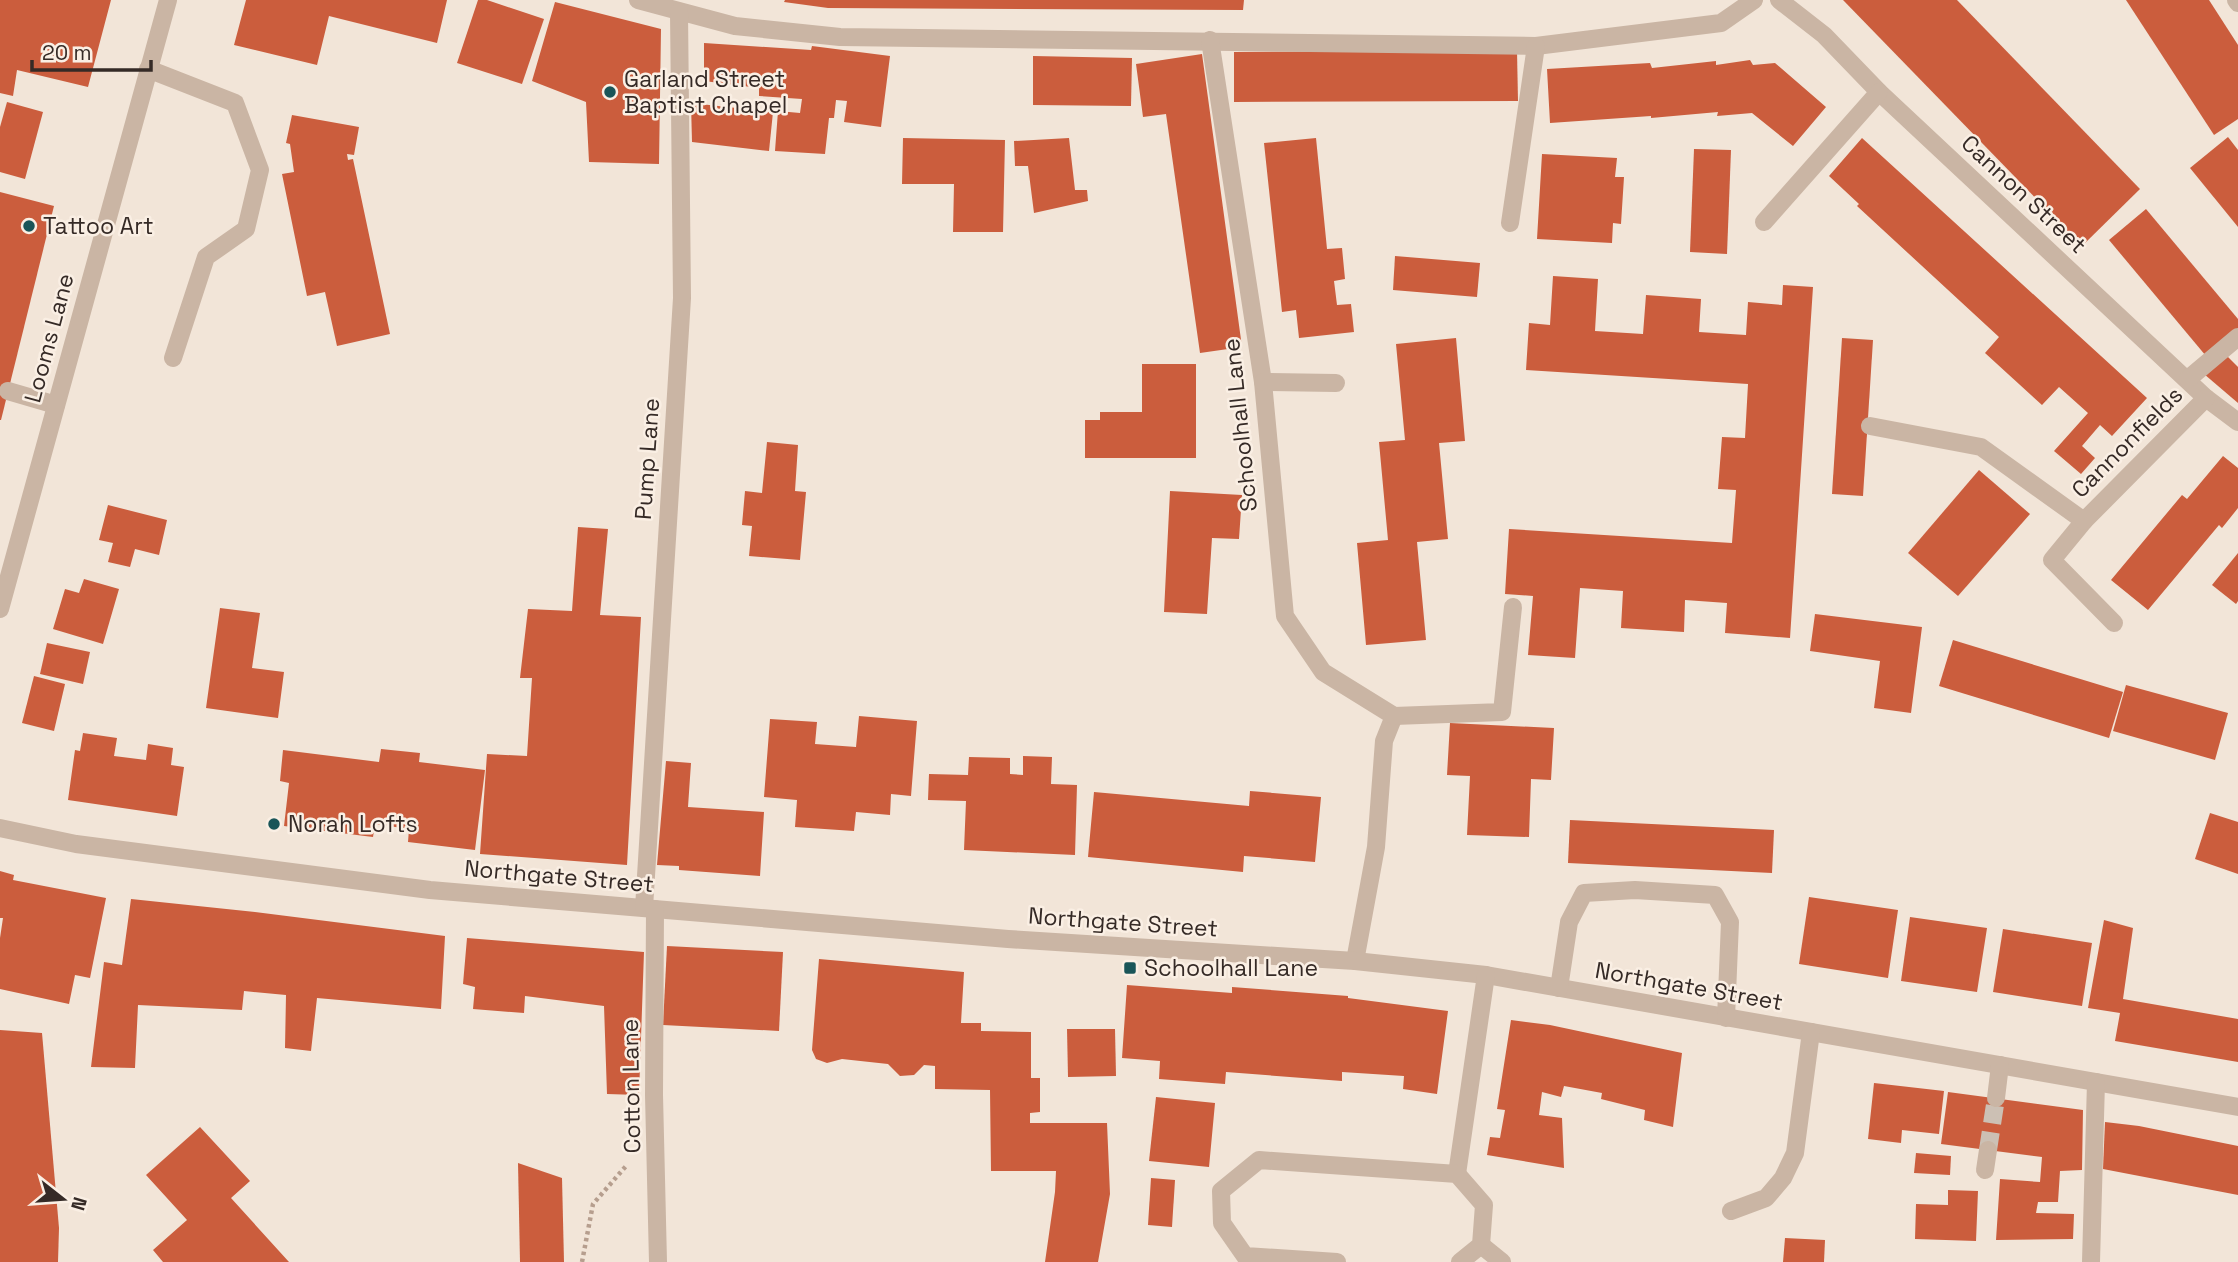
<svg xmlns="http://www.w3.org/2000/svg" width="2238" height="1262" viewBox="0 0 2238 1262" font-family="'Space Grotesk',sans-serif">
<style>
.building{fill:#cb5d3d}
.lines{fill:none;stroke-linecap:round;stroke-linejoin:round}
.minor-tunnel{stroke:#ccc0b4;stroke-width:18;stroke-dasharray:18 9;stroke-linecap:butt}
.path{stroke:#b69e8e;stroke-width:4.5;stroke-dasharray:3.5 3.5;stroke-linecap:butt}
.minor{stroke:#cab5a4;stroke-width:18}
.poi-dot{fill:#1a5558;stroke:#faefe4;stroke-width:2.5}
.labels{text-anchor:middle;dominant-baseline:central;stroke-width:5;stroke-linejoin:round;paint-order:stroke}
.poi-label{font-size:23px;fill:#352a26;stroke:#faefe4;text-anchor:start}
.street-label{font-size:23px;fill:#352a26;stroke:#faefe4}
</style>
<rect width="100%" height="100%" fill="#f2e5d8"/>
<g class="building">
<polygon points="0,0 111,0 88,87 17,70 13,96 0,93"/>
<polygon points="246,0 447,0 437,43 329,16 317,65 234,45"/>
<polygon points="478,0 487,0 544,19 522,84 457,63"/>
<polygon points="785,0 1244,0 1243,10 828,8 784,2"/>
<polygon points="1843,0 1957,0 2140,189 2082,246"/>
<polygon points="2126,0 2209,0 2238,45 2238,119 2214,135"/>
<polygon points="555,2 661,29 659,164 589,162 586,102 532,81"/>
<polygon points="704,43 811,50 812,46 890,56 881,127 844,122 847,101 836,100 834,118 829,118 825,154 775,151 778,111 800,113 802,99 759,96 759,88 704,81"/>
<polygon points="1517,51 1518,101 1234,102 1234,52"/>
<polygon points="1202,54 1242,347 1200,353 1166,114 1143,117 1136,64"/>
<polygon points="1033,56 1132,58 1131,106 1033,105"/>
<polygon points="1750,60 1753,65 1775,63 1826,107 1793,146 1752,113 1717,116 1718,112 1651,118 1651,116 1550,123 1547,69 1650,63 1652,68 1716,61 1716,65"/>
<polygon points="7,102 43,112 25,179 0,172 0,127"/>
<polygon points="691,103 773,112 769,151 692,142"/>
<polygon points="292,115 359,127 354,155 347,154 348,160 353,159 390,334 337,346 325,292 307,296 282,174 294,172 290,144 286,143"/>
<polygon points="2228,137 2238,150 2238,227 2190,168"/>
<polygon points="903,138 1005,140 1003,232 953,232 954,184 902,184"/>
<polygon points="1069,138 1075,190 1087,190 1088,201 1034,213 1028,166 1015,166 1014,141"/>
<polygon points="1316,138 1327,249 1342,248 1345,279 1334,281 1337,305 1351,304 1354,332 1299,338 1296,310 1282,312 1264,143"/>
<polygon points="1862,138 2147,398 2112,436 2100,425 2082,446 2095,458 2081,474 2054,451 2088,413 2059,387 2042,405 1985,353 1999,337 1857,206 1859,204 1829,176"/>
<polygon points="1694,149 1731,150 1727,254 1690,252"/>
<polygon points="1542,154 1617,158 1615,177 1624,177 1621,224 1613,223 1612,243 1537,239"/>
<polygon points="0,192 54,206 1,420 0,420"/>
<polygon points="2146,209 2238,319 2238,328 2206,356 2109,240"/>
<polygon points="1395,256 1480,263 1477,297 1393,290"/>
<polygon points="1553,276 1598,279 1595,331 1643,334 1646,295 1701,299 1699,332 1746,335 1748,302 1782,305 1783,285 1813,287 1790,638 1725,633 1727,603 1685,600 1684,632 1621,628 1623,591 1580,588 1575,658 1528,655 1533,596 1505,594 1509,529 1732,543 1736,490 1718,489 1722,437 1745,438 1748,384 1526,370 1529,323 1550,325"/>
<polygon points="1456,338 1465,441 1439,443 1448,539 1417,542 1426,640 1366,645 1357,543 1388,540 1379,442 1405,440 1396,344"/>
<polygon points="1842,338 1873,340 1863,496 1832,494"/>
<polygon points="2225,354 2238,367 2238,403 2204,374"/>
<polygon points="1142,364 1196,364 1196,458 1085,458 1085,420 1100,420 1100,412 1142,412"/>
<polygon points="767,442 798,445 795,491 806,492 800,560 749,556 752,526 742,525 745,491 762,493"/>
<polygon points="2223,456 2238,468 2238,508 2222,528 2219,525 2148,610 2111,580 2182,495 2187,499"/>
<polygon points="1979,470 2030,514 1958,596 1908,553"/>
<polygon points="1170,491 1242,495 1239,539 1212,538 1207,614 1164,612"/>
<polygon points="108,505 167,520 159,555 135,549 130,567 108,562 113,543 99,540"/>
<polygon points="578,527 608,529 600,615 641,617 627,865 480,854 487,754 527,756 532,678 520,678 528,609 572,611"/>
<polygon points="2238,553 2238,601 2236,604 2212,585"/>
<polygon points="84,579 119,589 103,644 53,629 65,589 79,593"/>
<polygon points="220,608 260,613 252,668 284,672 278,718 206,708"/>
<polygon points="1815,614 1922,627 1911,713 1874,708 1880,661 1810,651"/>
<polygon points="1953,640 2123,692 2109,738 1939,686"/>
<polygon points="47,643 90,652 83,684 40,674"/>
<polygon points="34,676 65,684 54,731 22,723"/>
<polygon points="2126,685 2228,713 2215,760 2113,731"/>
<polygon points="859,716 917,721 911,796 891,794 890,815 856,812 854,831 795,827 797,800 764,797 770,719 817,722 815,744 856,747"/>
<polygon points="1450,723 1554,728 1551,780 1531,779 1529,837 1467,835 1470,776 1447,775"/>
<polygon points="83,733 117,738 114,756 146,760 148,744 173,748 171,765 184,767 177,816 68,800 75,750 80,751"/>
<polygon points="381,749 420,753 419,762 485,770 475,850 408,842 409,829 375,824 373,837 284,826 289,783 280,781 283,750 379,762"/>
<polygon points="1023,756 1052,757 1051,784 1077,785 1075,855 964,850 966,801 928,800 929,774 968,775 969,757 1010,758 1010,774 1023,775"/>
<polygon points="666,761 691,763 688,807 764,812 760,876 679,870 679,866 657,865"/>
<polygon points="1250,791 1321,797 1315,862 1244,856 1243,872 1088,857 1094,792 1249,806"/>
<polygon points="2210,813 2238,822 2238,874 2195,859"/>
<polygon points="1570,820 1774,830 1772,873 1568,863"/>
<polygon points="0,871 14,875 13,880 106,898 90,978 75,975 69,1004 0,989 0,938 3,918 0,918"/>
<polygon points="1809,897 1898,910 1888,978 1799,964"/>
<polygon points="131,899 255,912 445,936 441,1009 317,998 311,1051 285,1048 286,995 244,991 242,1010 138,1005 135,1068 91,1067 104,962 122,965"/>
<polygon points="1910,917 1987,928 1977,992 1901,981"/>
<polygon points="2104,920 2133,928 2123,999 2238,1019 2238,1062 2115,1041 2120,1013 2088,1008"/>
<polygon points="2003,929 2092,943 2082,1006 1993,992"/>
<polygon points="467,938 644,952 639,1095 607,1094 604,1006 525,996 524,1013 473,1009 475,987 463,984"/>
<polygon points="667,946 783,952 779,1031 663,1025"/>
<polygon points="819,959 964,972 961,1023 981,1023 981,1031 1031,1032 1031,1078 1040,1078 1040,1112 1030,1113 1030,1123 1107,1123 1110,1194 1098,1262 1045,1262 1055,1192 1056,1171 991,1171 990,1090 935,1089 935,1066 924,1065 914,1075 900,1076 888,1064 842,1059 827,1063 816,1059 812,1050"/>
<polygon points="1127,985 1232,993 1232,987 1348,996 1348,998 1448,1011 1437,1094 1403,1089 1404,1076 1342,1072 1342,1081 1226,1072 1225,1084 1159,1079 1160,1061 1122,1058"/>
<polygon points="1511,1020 1550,1025 1682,1053 1673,1127 1644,1120 1645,1110 1601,1099 1602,1093 1564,1086 1561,1097 1542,1092 1539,1115 1562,1118 1564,1168 1487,1155 1490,1137 1500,1138 1505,1110 1497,1109"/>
<polygon points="1067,1029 1115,1029 1116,1076 1068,1077"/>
<polygon points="0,1030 42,1033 59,1228 58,1262 0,1262"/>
<polygon points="1874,1083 1944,1091 1939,1134 1902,1130 1901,1143 1868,1139"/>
<polygon points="1948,1092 2083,1110 2082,1170 2060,1171 2058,1202 2038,1202 2036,1213 2074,1214 2073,1239 1996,1240 2000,1179 2040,1182 2042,1157 1941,1144"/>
<polygon points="1156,1097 1215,1103 1209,1167 1149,1161"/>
<polygon points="2105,1122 2139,1126 2238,1146 2238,1195 2103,1169"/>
<polygon points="200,1127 250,1181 231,1198 289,1262 163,1262 153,1250 187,1220 146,1175"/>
<polygon points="1916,1153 1951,1156 1950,1175 1914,1173"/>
<polygon points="518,1163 562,1178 564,1262 520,1262"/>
<polygon points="1151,1178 1175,1180 1172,1227 1148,1225"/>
<polygon points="1948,1190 1978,1191 1976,1241 1915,1239 1916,1204 1948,1205"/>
<polygon points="1785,1238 1825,1240 1824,1262 1783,1262"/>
</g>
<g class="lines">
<polyline class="minor-tunnel" points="1988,1150 1996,1098"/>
<polyline class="path" points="582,1262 593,1204 626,1166"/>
<g class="minor">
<polyline points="638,0 735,26 840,37 1536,46 1721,23 1754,0"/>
<polyline points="1779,0 1824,35 1879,92 2206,398 2238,422"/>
<polyline points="2236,0 2238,3"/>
<polyline points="1210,40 1263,382 1285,616 1323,672 1394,716 1384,741 1376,847 1355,961"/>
<polyline points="148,69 235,103 260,170 246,229 206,257 173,358"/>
<polyline points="1764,222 1879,92"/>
<polyline points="1510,223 1536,46"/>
<polyline points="2188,379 2238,337"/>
<polyline points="1263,382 1336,383"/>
<polyline points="8,391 56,405"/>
<polyline points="1870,426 1981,447 2084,521 2052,560 2114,623"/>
<polyline points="2084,521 2206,398"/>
<polyline points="0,609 168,0"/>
<polyline points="1394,716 1502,712 1513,607"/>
<polyline points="0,828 76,844 430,890 1008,939 1355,961 1486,975 2238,1107"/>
<polyline points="644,908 682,298 679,12"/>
<polyline points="655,909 654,1095 658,1262"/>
<polyline points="1559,988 1569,922 1584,893 1635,890 1715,895 1730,922 1726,1018"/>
<polyline points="1996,1098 2000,1065"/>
<polyline points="1985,1170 1988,1150"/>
<polyline points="1457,1174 1486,975"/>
<polyline points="1731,1211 1766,1198 1783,1178 1795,1153 1811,1032"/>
<polyline points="1481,1245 1502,1262"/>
<polyline points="1337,1262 1245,1256 1222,1223 1221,1191 1259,1160 1457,1174 1484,1205 1481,1245 1460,1262"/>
<polyline points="2091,1262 2096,1082"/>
</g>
</g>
<g class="poi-dot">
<circle cx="610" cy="92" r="7"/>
<circle cx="29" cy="226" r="7"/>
<circle cx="274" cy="824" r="7"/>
<rect x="1123" y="961" width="14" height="14" rx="3.5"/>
</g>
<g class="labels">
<g class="poi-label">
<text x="624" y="79">Garland Street<tspan x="624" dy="26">Baptist Chapel</tspan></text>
<text x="43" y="226">Tattoo Art</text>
<text x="288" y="824">Norah Lofts</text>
<text x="1144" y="968">Schoolhall Lane</text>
</g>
<g class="street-label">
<text transform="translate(2024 194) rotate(43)">Cannon Street</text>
<text transform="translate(49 338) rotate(-75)">Looms Lane</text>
<text transform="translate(1240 425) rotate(-96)">Schoolhall Lane</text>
<text transform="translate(2127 442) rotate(-45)">Cannonfields</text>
<text transform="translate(647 459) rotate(-86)">Pump Lane</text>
<text transform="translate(559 876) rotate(5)">Northgate Street</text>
<text transform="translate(1123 922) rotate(4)">Northgate Street</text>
<text transform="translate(1689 986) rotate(10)">Northgate Street</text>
<text transform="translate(631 1086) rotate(-91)">Cotton Lane</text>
</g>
</g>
<g transform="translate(63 1199) rotate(107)" stroke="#faefe4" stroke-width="5" paint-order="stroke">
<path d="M0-5L12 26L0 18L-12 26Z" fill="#352a26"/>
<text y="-10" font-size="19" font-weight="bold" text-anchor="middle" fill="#352a26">N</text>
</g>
<path d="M32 60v10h119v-10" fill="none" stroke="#352a26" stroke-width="3.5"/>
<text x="42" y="60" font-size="21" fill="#352a26" stroke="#faefe4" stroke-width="5" paint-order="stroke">20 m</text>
</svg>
